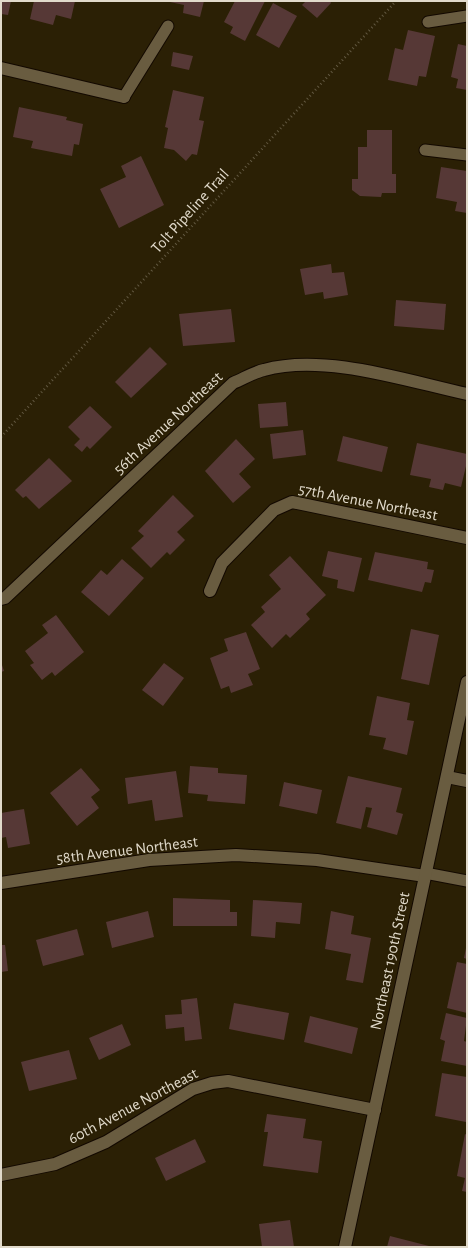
<svg xmlns="http://www.w3.org/2000/svg" width="468" height="1248" viewBox="0 0 468 1248" font-family="'Alegreya Sans',sans-serif">
<style>
.building{fill:#563836}
.lines{fill:none;stroke-linecap:round;stroke-linejoin:round}
.lane-casing{stroke:#130900;stroke-width:13}
.street-casing{stroke:#130900;stroke-width:14}
.secondary-casing{stroke:#130900;stroke-width:14}
.path{stroke:#635942;stroke-width:2.5;stroke-dasharray:1 3;stroke-linecap:butt}
.lane{stroke:#695c40;stroke-width:11}
.street{stroke:#695c40;stroke-width:12}
.secondary{stroke:#695c40;stroke-width:12}
.labels{text-anchor:middle;dominant-baseline:central;stroke-width:3;stroke-linejoin:round;paint-order:stroke}
.street-label{font-size:16px;fill:#e1dacb;stroke:#2b2005}
</style>
<rect width="100%" height="100%" fill="#2b2005"/>
<g class="building">
<polygon points="1,1 11,1 8,15 1,14"/>
<polygon points="34,1 75,1 71,19 56,15 53,25 30,19"/>
<polygon points="204,1 200,17 183,13 184,5 170,2"/>
<polygon points="235,1 265,1 245,41 230,33 233,27 224,22"/>
<polygon points="306,1 330,1 331,3 317,18 302,5"/>
<polygon points="273,3 297,16 279,48 256,35"/>
<polygon points="408,30 435,36 426,77 419,76 417,86 388,80 395,48 403,50"/>
<polygon points="458,44 467,46 467,90 456,88 458,79 451,77"/>
<polygon points="173,52 193,56 189,70 171,66"/>
<polygon points="173,90 204,97 199,120 204,121 197,155 192,154 186,161 174,150 164,148 168,128 165,127"/>
<polygon points="19,107 67,117 66,120 83,124 79,145 74,144 72,156 31,148 33,141 13,137"/>
<polygon points="367,130 392,130 392,174 396,174 396,193 382,193 381,197 360,196 352,190 352,179 358,179 358,147 367,147"/>
<polygon points="141,156 164,205 119,228 100,189 126,177 121,166"/>
<polygon points="441,167 467,171 467,213 455,211 457,202 436,198"/>
<polygon points="331,264 332,273 344,272 348,295 324,299 323,292 305,295 300,269"/>
<polygon points="396,300 446,304 444,330 394,326"/>
<polygon points="231,309 235,342 183,346 179,314"/>
<polygon points="150,347 167,364 131,398 115,382"/>
<polygon points="286,402 288,426 260,428 258,404"/>
<polygon points="90,406 112,427 90,449 87,446 82,452 74,445 80,439 68,427"/>
<polygon points="303,430 306,455 273,459 270,434"/>
<polygon points="343,436 388,447 382,472 337,461"/>
<polygon points="236,439 255,459 239,474 251,487 233,503 205,471"/>
<polygon points="417,443 467,454 467,462 461,487 445,483 443,490 429,487 431,479 410,475"/>
<polygon points="49,458 72,481 39,509 26,496 23,498 15,490"/>
<polygon points="173,495 194,516 177,532 185,540 170,555 167,552 151,568 131,548 144,536 138,531"/>
<polygon points="328,551 362,558 354,592 337,588 338,580 322,576"/>
<polygon points="375,552 428,562 427,569 434,570 431,583 425,582 422,592 368,580"/>
<polygon points="290,556 326,595 306,614 310,619 290,638 286,634 272,648 251,625 265,612 261,607 281,589 269,575"/>
<polygon points="122,559 144,578 109,616 81,592 101,570 107,575"/>
<polygon points="56,615 84,652 55,676 52,672 42,680 30,665 34,663 25,651 48,633 42,625"/>
<polygon points="411,629 439,635 429,685 401,679"/>
<polygon points="246,632 260,669 248,674 253,685 231,693 229,686 221,689 210,658 228,651 224,639"/>
<polygon points="1,662 4,671 1,672"/>
<polygon points="164,663 184,678 163,706 142,690"/>
<polygon points="377,696 410,703 407,720 414,721 407,755 383,749 386,738 369,735"/>
<polygon points="190,766 218,768 218,773 247,775 245,804 207,801 208,795 188,793"/>
<polygon points="81,768 100,790 91,797 99,808 77,826 50,793"/>
<polygon points="176,771 183,817 155,821 152,800 128,804 125,778"/>
<polygon points="348,776 402,788 396,812 403,814 397,835 367,827 372,808 366,807 361,829 336,823"/>
<polygon points="284,782 322,790 317,814 279,806"/>
<polygon points="24,809 30,844 8,848 6,837 1,838 1,813"/>
<polygon points="173,898 230,900 230,912 237,912 237,926 173,926"/>
<polygon points="253,900 302,903 300,924 276,922 275,938 251,936"/>
<polygon points="148,911 154,937 112,948 106,922"/>
<polygon points="331,911 354,916 351,934 371,938 363,983 346,980 351,954 325,949"/>
<polygon points="77,929 84,955 43,966 36,940"/>
<polygon points="1,945 5,945 8,971 1,972"/>
<polygon points="466,948 467,948 467,959 464,958"/>
<polygon points="457,962 467,964 467,1013 447,1008"/>
<polygon points="197,998 202,1039 185,1041 184,1027 166,1029 165,1015 182,1014 181,1000"/>
<polygon points="234,1003 289,1013 284,1040 229,1029"/>
<polygon points="446,1013 467,1018 464,1041 467,1042 467,1066 441,1061 445,1041 440,1039"/>
<polygon points="310,1016 358,1028 352,1054 304,1042"/>
<polygon points="122,1024 131,1045 99,1060 89,1038"/>
<polygon points="69,1050 77,1079 29,1091 21,1062"/>
<polygon points="442,1073 467,1077 466,1122 435,1116"/>
<polygon points="267,1114 306,1119 303,1138 322,1141 318,1173 263,1166 268,1132 264,1132"/>
<polygon points="465,1134 467,1135 467,1192 462,1191 465,1178 457,1176"/>
<polygon points="195,1139 206,1162 166,1181 155,1158"/>
<polygon points="290,1220 294,1247 262,1247 259,1224"/>
<polygon points="390,1236 429,1246 429,1247 387,1247"/>
</g>
<g class="lines">
<defs>
<g id="lane">
<polyline points="428,22 467,16"/>
<polyline points="124,97 168,26"/>
<polyline points="425,150 467,155"/>
<polyline points="425,873 467,881"/>
</g>
<g id="street">
<polyline points="1,68 124,97"/>
<polyline points="210,591 222,563 274,510 292,502 467,538"/>
<polyline points="447,777 467,781"/>
<polyline points="1,883 149,860 236,855 317,860 425,876"/>
<polyline points="1,1175 55,1164 106,1142 193,1089 212,1083 228,1081 375,1110"/>
</g>
<g id="secondary">
<path d="M 1,599 L 5,598 L 233,383 C 243,379 254,372 264,370 C 324,353 407,381 467,394"/>
<polyline points="345,1247 467,682"/>
</g>
</defs>
<use href="#lane" class="lane-casing"/>
<use href="#street" class="street-casing"/>
<use href="#secondary" class="secondary-casing"/>
<polyline class="path" points="1,437 396,1"/>
<use href="#lane" class="lane"/>
<use href="#street" class="street"/>
<use href="#secondary" class="secondary"/>
</g>
<g class="labels">
<g class="street-label">
<text transform="translate(190 211) rotate(-48)">Tolt Pipeline Trail</text>
<text transform="translate(168 423) rotate(-43)">56th Avenue Northeast</text>
<text transform="translate(368 502) rotate(11)">57th Avenue Northeast</text>
<text transform="translate(127 850) rotate(-7)">58th Avenue Northeast</text>
<text transform="translate(390 961) rotate(-78)">Northeast 190th Street</text>
<text transform="translate(133 1106) rotate(-28)">60th Avenue Northeast</text>
</g>
</g>
<rect width="468" height="1248" fill="none" stroke="#e1dacb" stroke-width="4"/>
</svg>
